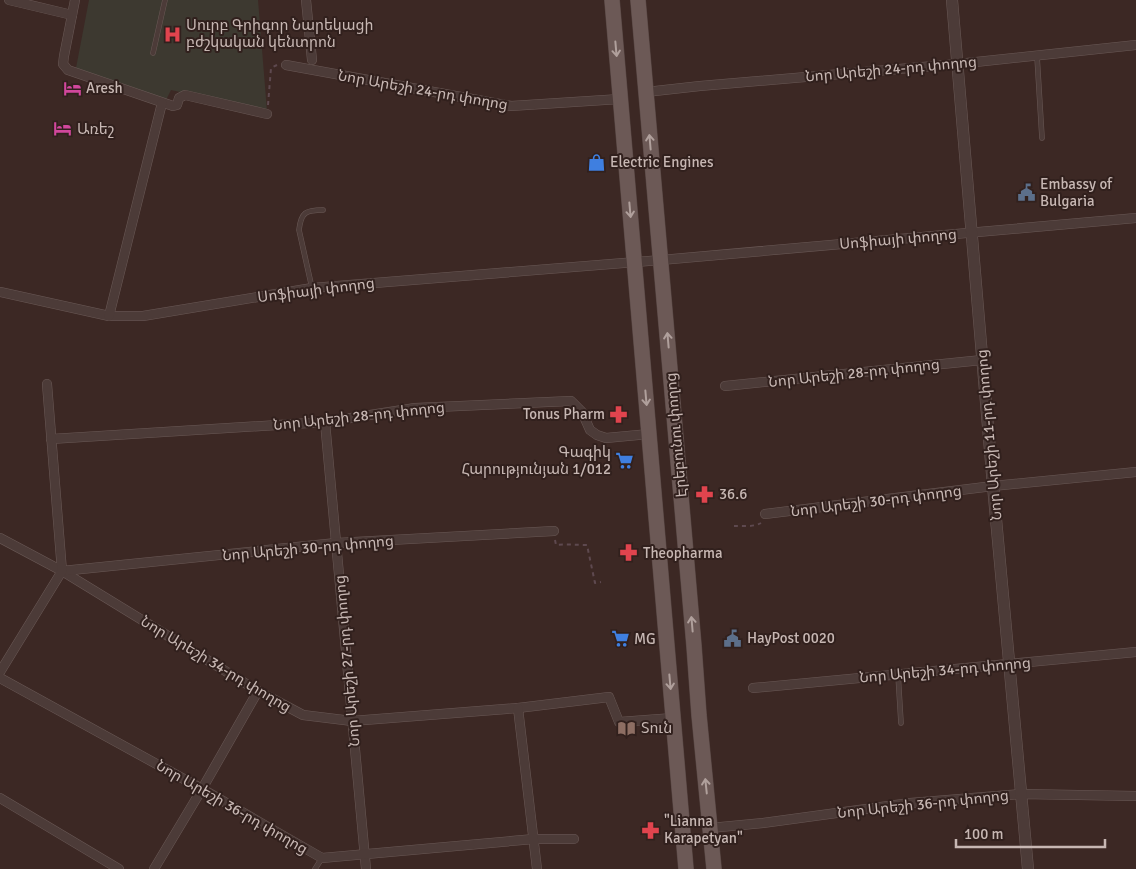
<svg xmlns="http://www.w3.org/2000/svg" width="1136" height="869" viewBox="0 0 1136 869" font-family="Signika,'Noto Sans Armenian',sans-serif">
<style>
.medical{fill:#3d3930}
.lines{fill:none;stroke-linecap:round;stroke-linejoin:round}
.service-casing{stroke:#6a5956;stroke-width:5.5}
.minor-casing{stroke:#6a5956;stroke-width:10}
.tertiary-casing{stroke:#6a5956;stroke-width:12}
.primary-casing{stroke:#554441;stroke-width:16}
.path{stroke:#5e494f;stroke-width:2;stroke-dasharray:4 4;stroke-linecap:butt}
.service{stroke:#4c3b38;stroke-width:4.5}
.minor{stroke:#4c3b38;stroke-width:9}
.tertiary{stroke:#4c3b38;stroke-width:11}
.primary{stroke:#6c5956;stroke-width:15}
.oneway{stroke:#b0a09c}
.labels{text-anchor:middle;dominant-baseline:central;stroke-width:4;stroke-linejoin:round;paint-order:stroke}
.poi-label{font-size:15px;fill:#c7b7b3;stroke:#31201d;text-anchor:start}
.street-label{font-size:15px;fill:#c7b7b3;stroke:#31201d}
</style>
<rect width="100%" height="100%" fill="#3c2824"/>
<polygon class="medical" points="89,0 258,0 267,111 171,90 166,100 76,68"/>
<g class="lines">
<defs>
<g id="service">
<polyline points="153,53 165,0"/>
<polyline points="1037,56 1042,138"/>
<path d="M 312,288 L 299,230 C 301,212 306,210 323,210"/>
<polyline points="898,674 901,723"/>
<polyline points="315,869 322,858"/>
</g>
<g id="minor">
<polyline points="9,0 72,15"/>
<polyline points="75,0 64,56 63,64 68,70 173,106 177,105 179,98 185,95 267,114"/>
<polyline points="306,0 312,60"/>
<polyline points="286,65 511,106 620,99"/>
<polyline points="646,92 700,86 957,64 1136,45"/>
<polyline points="0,292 109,316 143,316 312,288 661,260 1136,218"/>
<polyline points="109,316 162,103"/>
<polyline points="725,386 982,360"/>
<polyline points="325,422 366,869"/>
<polyline points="51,439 325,422 415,408 571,401 582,412 590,430 597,435 606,438 649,434"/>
<polyline points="765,514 993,486 1136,472"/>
<polyline points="0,538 62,571 258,691 303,715 352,721 518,708 609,697 619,722 673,718"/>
<polyline points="62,571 336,543 554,531"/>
<polyline points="0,672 62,571 47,384"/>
<polyline points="0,678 202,789 322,858 534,839 574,839"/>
<polyline points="753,688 1136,652"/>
<polyline points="518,708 537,869"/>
<polyline points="0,798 119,869"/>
<polyline points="710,828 763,823 910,803 1021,794 1136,796"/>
<polyline points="154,869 202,789 258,691"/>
</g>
<polyline id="tertiary" points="952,0 993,486 1028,869"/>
<g id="primary">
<polyline points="612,0 686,869"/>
<polyline points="638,0 694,646 699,715 714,869"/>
</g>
</defs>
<use href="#service" class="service-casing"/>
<use href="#minor" class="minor-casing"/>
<use href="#tertiary" class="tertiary-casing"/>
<use href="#primary" class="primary-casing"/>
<g class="path">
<polyline points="268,105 271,68 277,65"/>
<path d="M 734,526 C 743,526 754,527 761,523"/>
<path d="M 555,540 L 556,545 C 566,544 576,545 587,545 L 595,583 L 601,582"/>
</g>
<use href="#service" class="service"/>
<use href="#minor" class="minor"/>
<use href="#tertiary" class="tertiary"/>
<use href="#primary" class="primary"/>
</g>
<defs><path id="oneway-shaft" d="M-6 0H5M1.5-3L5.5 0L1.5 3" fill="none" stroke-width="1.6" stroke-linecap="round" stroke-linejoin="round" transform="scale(1.25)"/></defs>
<g class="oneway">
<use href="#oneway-shaft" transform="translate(616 49) rotate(85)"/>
<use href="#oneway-shaft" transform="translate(650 142) rotate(-95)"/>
<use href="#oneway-shaft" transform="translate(630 210) rotate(85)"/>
<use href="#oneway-shaft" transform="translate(668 340) rotate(-95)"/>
<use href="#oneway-shaft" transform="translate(646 398) rotate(85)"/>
<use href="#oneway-shaft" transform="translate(692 624) rotate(-95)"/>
<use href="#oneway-shaft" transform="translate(670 682) rotate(85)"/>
<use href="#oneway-shaft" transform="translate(706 786) rotate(-96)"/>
</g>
<defs>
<symbol id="hospital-bare" viewBox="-9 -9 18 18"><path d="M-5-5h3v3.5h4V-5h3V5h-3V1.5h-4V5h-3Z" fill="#e0444e" stroke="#31201d" stroke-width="2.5" paint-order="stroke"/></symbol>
<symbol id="hotel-bare" viewBox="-9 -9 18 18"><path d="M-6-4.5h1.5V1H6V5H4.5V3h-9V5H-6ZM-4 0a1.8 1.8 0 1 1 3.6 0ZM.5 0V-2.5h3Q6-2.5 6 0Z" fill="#d1479c" stroke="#31201d" stroke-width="2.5" paint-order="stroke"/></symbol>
<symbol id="shop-bare" viewBox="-9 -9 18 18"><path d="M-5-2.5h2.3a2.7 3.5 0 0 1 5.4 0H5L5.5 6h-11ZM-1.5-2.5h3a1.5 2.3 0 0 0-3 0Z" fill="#3f7fe0" stroke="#31201d" stroke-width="2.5" paint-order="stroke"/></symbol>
<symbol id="civic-bare" viewBox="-9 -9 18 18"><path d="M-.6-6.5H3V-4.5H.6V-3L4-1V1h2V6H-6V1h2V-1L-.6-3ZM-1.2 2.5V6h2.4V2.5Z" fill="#5c6f8a" stroke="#31201d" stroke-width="2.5" paint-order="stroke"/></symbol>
<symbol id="pharmacy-bare" viewBox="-9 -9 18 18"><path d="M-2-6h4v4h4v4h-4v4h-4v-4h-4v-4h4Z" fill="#e0444e" stroke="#31201d" stroke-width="2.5" paint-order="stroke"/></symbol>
<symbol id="supermarket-bare" viewBox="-9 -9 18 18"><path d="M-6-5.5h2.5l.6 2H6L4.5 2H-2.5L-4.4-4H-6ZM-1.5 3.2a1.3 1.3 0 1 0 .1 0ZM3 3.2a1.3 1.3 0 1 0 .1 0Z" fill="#3f7fe0" stroke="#31201d" stroke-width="2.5" paint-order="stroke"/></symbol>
<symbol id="library-bare" viewBox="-9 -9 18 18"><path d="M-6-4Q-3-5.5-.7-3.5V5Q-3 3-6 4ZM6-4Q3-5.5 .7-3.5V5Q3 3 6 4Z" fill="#8d6e63" stroke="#31201d" stroke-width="2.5" paint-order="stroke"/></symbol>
</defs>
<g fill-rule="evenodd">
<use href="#hospital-bare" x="160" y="22" width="25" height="25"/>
<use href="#hotel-bare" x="60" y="76" width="25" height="25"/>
<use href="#hotel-bare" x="50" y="116" width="25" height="25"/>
<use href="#shop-bare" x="584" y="150" width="25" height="25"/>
<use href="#civic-bare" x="1014" y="180" width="25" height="25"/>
<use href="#pharmacy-bare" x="606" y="402" width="25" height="25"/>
<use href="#supermarket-bare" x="612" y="448" width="25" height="25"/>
<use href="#pharmacy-bare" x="692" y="482" width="25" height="25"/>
<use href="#pharmacy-bare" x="616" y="540" width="25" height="25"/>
<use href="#civic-bare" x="720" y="626" width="25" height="25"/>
<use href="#supermarket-bare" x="608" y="626" width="25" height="25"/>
<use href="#library-bare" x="614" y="716" width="25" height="25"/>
<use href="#pharmacy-bare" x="638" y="818" width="25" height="25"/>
</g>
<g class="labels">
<g class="poi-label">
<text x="186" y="25">Սուրբ Գրիգոր Նարեկացի<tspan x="186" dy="17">բժշկական կենտրոն</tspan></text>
<text x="86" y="88">Aresh</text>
<text x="77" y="129">Առեշ</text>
<text x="610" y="162">Electric Engines</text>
<text x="1040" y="184">Embassy of<tspan x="1040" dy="17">Bulgaria</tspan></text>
<text x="605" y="414" text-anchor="end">Tonus Pharm</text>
<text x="611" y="452" text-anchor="end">Գագիկ<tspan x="611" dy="17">Հարությունյան 1/012</tspan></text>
<text x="719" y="494">36.6</text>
<text x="643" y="553">Theopharma</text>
<text x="747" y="638">HayPost 0020</text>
<text x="634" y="639">MG</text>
<text x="641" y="728">Տուն</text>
<text x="664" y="821">"Lianna<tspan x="664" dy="17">Karapetyan"</tspan></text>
</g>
<g class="street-label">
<text transform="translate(891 69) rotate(-5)">Նոր Արեշի 24-րդ փողոց</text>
<text transform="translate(423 90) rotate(10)">Նոր Արեշի 24-րդ փողոց</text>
<text transform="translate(898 239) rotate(-5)">Սոֆիայի փողոց</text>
<text transform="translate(316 290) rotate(-7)">Սոֆիայի փողոց</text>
<text transform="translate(854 373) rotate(-6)">Նոր Արեշի 28-րդ փողոց</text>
<text transform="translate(359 416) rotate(-6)">Նոր Արեշի 28-րդ փողոց</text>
<text transform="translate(676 435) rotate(-95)">Էրեբունու փողոց</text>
<text transform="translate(989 435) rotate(-95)">Նոր Արեշի 11-րդ փողոց</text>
<text transform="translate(876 501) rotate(-7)">Նոր Արեշի 30-րդ փողոց</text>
<text transform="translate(308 548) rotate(-5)">Նոր Արեշի 30-րդ փողոց</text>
<text transform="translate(347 661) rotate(-95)">Նոր Արեշի 27-րդ փողոց</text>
<text transform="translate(216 664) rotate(31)">Նոր Արեշի 34-րդ փողոց</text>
<text transform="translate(945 670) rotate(-5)">Նոր Արեշի 34-րդ փողոց</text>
<text transform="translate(923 804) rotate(-6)">Նոր Արեշի 36-րդ փողոց</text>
<text transform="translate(232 807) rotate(30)">Նոր Արեշի 36-րդ փողոց</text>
</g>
</g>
<path d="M956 839v8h149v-8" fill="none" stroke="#c7b7b3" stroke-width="2.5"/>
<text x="964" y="839" font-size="15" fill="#c7b7b3" stroke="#31201d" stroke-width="4" paint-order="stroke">100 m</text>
</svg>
